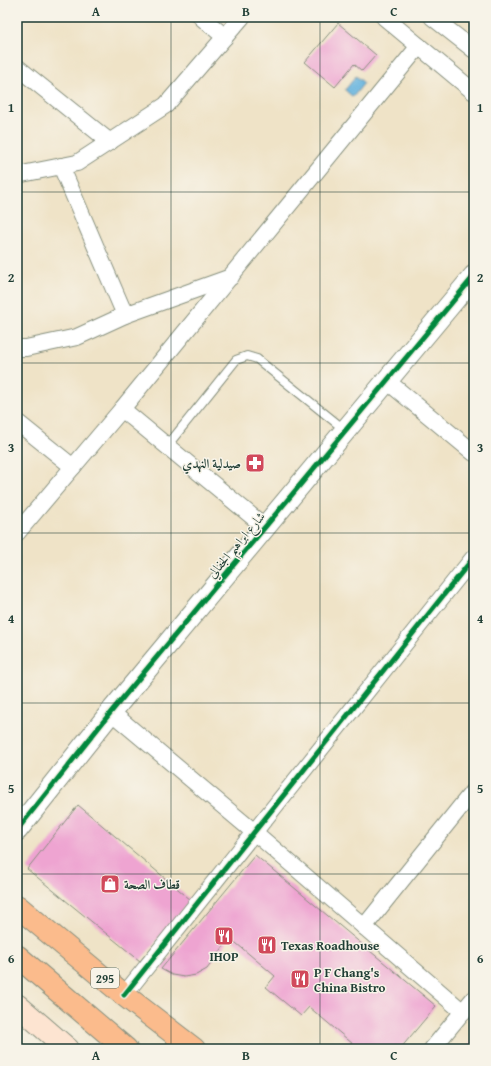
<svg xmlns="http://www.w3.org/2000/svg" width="491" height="1066" viewBox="0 0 491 1066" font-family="'Gentium Book Plus',Amiri,serif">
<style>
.water{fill:#64b2de;stroke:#427889}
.building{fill:#eea4d1}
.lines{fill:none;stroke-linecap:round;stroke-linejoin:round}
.service-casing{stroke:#87907e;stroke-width:10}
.minor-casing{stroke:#87907e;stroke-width:18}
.tertiary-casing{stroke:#87907e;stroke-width:23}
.secondary-casing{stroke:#87907e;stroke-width:24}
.primary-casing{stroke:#87907e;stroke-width:24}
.service{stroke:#fff;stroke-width:8}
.minor{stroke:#fff;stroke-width:16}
.tertiary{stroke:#fff;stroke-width:21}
.secondary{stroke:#fde4d1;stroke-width:22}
.primary{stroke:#fbbb8c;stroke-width:22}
.cycleway-casing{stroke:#f7f3e8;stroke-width:8}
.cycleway{stroke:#00873e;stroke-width:5}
.grid{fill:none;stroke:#1f3d34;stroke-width:1;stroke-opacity:0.55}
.labels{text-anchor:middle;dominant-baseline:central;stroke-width:3;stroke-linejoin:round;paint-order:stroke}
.shield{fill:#f7f3e8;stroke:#60746a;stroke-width:1}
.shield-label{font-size:12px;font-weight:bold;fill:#1f3d34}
.poi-label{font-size:13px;font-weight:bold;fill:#1f3d34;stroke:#f7f3e8;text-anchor:start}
.street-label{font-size:13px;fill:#1f3d34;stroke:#f7f3e8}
.neatline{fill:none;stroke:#1f3d34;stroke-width:1.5}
.grid-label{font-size:13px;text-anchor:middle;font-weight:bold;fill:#1f3d34}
</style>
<rect width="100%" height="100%" fill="#f7f3e8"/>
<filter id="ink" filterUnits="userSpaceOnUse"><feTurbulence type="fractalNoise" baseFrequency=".025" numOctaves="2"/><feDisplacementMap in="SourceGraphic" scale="8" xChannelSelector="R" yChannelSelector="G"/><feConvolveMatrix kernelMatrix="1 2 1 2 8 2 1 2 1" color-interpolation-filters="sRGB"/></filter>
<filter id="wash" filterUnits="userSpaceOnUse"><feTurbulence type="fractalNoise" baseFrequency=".012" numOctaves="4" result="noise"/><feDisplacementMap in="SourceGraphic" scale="16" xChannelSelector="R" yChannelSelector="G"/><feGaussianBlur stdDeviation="0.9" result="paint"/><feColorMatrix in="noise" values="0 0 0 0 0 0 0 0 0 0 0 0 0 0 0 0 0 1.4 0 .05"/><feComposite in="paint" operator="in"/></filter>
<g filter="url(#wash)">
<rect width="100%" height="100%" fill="#efe3c7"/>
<polygon class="water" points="356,76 364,83 353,97 345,90"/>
<g id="blocks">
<g class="building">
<polygon points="338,23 376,55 362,71 354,64 335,87 305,62"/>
<polygon points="78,805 191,900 140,961 27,869"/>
<polygon points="255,855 436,1006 400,1049 349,1049 353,1044 309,1007 301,1016 266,987 275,976 230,938 207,969 196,975 184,977 172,975 161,969"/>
<polygon points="474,1038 474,1049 465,1049"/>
<polygon points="17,1042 25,1049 17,1049"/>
</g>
</g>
</g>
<g filter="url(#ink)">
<use href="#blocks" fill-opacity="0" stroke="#87907e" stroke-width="1"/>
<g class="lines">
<defs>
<polyline id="service" points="167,446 236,360 247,356 257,359 345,430"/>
<g id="minor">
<polyline points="201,17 225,37"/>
<polyline points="384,17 474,92"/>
<polyline points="432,17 474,50"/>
<polyline points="17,67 110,142"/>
<polyline points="61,166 125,315"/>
<polyline points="17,175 77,163 166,105 242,17"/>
<polyline points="17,348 26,348 77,337 125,315 231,277"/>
<polyline points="387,381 474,453"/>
<polyline points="122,409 419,46"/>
<polyline points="17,422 73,467"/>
<polyline points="17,533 122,409 265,527"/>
<polyline points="111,712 254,832 463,1012"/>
<polyline points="364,927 474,790"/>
<polyline points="124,995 474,557"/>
<polyline points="432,1049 474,998"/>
</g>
<polyline id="tertiary" points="17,830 111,712 474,276"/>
<polyline id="secondary" points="17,1005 68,1049"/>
<g id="primary">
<polyline points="17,906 124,995 194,1049"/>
<polyline points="17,956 126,1049"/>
</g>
</defs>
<use href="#service" class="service-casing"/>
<use href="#minor" class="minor-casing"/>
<use href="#tertiary" class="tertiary-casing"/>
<use href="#secondary" class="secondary-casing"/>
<use href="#primary" class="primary-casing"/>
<use href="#service" class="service"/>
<use href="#minor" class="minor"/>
<use href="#tertiary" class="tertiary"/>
<use href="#secondary" class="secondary"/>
<use href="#primary" class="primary"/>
<defs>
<g id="cycleway">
<polyline points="17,830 111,712 474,276"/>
<polyline points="124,995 474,557"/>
</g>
</defs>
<use href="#cycleway" class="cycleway-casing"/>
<use href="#cycleway" class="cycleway"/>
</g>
</g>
<path class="grid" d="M 171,17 L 171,1049M 320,17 L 320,1049M 17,192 L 474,192M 17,363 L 474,363M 17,533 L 474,533M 17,703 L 474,703M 17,874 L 474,874"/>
<defs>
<symbol id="pharmacy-square" viewBox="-11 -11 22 22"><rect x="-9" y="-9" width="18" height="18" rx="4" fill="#d1495b" stroke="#f7f3e8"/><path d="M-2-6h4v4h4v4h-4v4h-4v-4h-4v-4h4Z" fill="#fff"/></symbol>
<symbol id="shop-square" viewBox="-11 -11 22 22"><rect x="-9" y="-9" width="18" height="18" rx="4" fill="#d1495b" stroke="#f7f3e8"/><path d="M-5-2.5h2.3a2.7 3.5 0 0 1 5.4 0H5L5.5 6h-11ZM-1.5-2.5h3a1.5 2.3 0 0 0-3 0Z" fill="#fff"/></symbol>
<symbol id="restaurant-square" viewBox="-11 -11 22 22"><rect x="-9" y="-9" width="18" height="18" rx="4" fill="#d1495b" stroke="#f7f3e8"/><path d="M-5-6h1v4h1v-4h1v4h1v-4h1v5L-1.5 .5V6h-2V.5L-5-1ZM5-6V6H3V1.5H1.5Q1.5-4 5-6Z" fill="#fff"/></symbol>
</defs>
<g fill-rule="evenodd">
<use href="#pharmacy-square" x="244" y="452" width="22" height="22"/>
<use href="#shop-square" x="99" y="873" width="22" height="22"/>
<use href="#restaurant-square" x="213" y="925" width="22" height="22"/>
<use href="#restaurant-square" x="256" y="934" width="22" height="22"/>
<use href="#restaurant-square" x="289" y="968" width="22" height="22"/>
</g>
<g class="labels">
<rect class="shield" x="91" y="968" width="28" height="20" rx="3"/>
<g class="shield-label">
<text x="105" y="978">295</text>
</g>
<g class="poi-label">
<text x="241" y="463" text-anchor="end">صيدلية النهدي</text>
<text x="124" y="884">قطاف الصحة</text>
<text x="281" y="945">Texas Roadhouse</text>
<text x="224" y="956" text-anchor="middle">IHOP</text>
<text x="314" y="972">P F Chang's<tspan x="314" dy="15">China Bistro</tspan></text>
</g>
<g class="street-label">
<text transform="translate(236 545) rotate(-50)">شارع ابراهيم الجفالي</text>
</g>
</g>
<rect width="491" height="1066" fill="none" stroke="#f7f3e8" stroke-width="44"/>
<rect x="22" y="22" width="447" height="1022" class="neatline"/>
<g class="grid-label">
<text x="96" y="16">A</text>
<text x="246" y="16">B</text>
<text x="394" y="16">C</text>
<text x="11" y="112">1</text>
<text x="480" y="112">1</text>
<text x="11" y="282">2</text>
<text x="480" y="282">2</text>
<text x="11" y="452">3</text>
<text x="480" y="452">3</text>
<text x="11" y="623">4</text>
<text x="480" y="623">4</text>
<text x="11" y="793">5</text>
<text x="480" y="793">5</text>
<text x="11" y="963">6</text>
<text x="480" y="963">6</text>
<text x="96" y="1060">A</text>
<text x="246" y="1060">B</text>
<text x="394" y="1060">C</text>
</g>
</svg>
